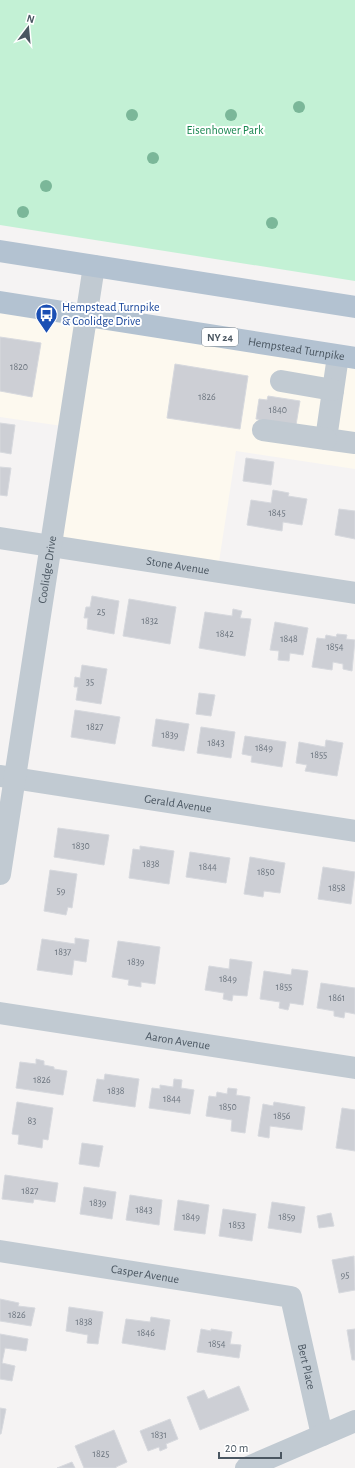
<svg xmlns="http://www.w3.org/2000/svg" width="355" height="1468" viewBox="0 0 355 1468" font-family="'Alegreya Sans',sans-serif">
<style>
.commercial{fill:#fdf9ef}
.green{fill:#c3f1d5}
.building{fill:#cdcfd5;stroke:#d7d9de}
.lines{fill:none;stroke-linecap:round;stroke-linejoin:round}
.minor{stroke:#c1cad2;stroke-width:22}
.major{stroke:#b3c2d1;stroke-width:22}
.tree{fill:#7bb799}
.labels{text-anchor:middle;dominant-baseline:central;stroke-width:4;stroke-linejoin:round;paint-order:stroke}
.number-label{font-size:10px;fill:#6b747e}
.shield{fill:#fff;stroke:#808990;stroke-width:1}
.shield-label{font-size:11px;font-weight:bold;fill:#4a5661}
.park-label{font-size:12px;fill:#17864f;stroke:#fff}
.transit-label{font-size:12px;fill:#164399;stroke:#fff;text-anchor:start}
.street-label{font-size:12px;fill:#4a5661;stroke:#fff}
</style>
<rect width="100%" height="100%" fill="#f5f3f3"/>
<polygon class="commercial" points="0,305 355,360 355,469 236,451 217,575 49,546 69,427 0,417"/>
<polygon class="green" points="0,0 355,0 355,281 0,225"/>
<g class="building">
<polygon points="0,337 41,343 32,397 0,391"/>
<polygon points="175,364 248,376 240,429 167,418"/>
<polygon points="268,396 300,401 296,425 256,419 259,399 267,400"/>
<polygon points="0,423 15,425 11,454 0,452"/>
<polygon points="246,458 274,462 271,485 243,481"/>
<polygon points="0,467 11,468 7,496 0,495"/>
<polygon points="273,490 289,493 288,496 307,499 302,525 283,522 282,531 247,525 251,500 271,503"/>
<polygon points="339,509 355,511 355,539 335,535"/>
<polygon points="92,596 119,601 114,634 87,629 88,618 84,618 86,607 90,607"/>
<polygon points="129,599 176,607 170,644 123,636"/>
<polygon points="233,609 242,611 240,618 251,619 245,656 199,648 205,612 232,616"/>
<polygon points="275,622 308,628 303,655 290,653 289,661 278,660 279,651 270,650"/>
<polygon points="337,634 347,635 346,639 355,640 352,671 343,669 343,664 333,662 332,670 312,667 317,638 325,639 326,635 336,637"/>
<polygon points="82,665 107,669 101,704 76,700 78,687 74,687 75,677 80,678"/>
<polygon points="199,693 215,695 211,716 196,714"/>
<polygon points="75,710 120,717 115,744 71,737"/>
<polygon points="156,719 189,724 184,751 152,746"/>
<polygon points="201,727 235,732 231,758 197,753"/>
<polygon points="245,736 286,742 282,767 251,762 252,756 242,754"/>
<polygon points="326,740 343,743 337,776 305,771 307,765 296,763 299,742 325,747"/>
<polygon points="58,828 109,835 104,865 54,857"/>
<polygon points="140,846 174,851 169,884 129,878 133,849 140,850"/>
<polygon points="190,852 230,858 226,883 186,877"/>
<polygon points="250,857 285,863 280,893 264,891 263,897 244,894"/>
<polygon points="323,867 355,872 351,904 318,899"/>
<polygon points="50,870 77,874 72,908 68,907 66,915 44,911"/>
<polygon points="75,938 89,940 86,962 74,960 72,975 37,970 42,939 75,944"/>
<polygon points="118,941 160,947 155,984 141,982 141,987 128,985 129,980 112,977"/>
<polygon points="230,959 252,962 247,996 233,995 232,1001 223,999 224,993 205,990 209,966 229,969"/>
<polygon points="292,969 308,971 303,1005 290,1003 288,1010 279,1008 280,1002 260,999 264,971 291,975"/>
<polygon points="321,983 355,988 355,1014 345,1012 344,1018 334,1016 334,1011 317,1008"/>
<polygon points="36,1059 44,1061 44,1065 54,1067 54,1069 67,1071 63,1095 16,1088 20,1062 36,1064"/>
<polygon points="105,1074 139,1079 135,1107 93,1101 97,1079 104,1080"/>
<polygon points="174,1079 182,1080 181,1088 194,1090 190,1114 149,1108 152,1088 160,1089 160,1085 173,1087"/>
<polygon points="228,1088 237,1089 236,1095 250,1097 245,1133 231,1131 232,1120 206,1116 209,1096 216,1097 217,1092 227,1094"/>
<polygon points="17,1102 53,1108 48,1140 43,1139 42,1148 18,1144 19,1135 12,1134"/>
<polygon points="274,1102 305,1107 302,1130 270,1126 269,1138 258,1136 263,1104 273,1106"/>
<polygon points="342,1108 355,1110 355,1151 336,1148"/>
<polygon points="82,1143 103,1146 99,1167 79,1164"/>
<polygon points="5,1175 58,1183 55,1202 34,1199 33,1203 2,1199"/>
<polygon points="84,1187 116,1192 112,1219 80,1214"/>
<polygon points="130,1195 162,1200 159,1225 126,1220"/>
<polygon points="178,1200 209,1205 205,1234 174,1230"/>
<polygon points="272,1202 305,1207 301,1233 268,1228"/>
<polygon points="223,1209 256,1214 252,1241 219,1236"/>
<polygon points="331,1213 334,1226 319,1228 317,1216"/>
<polygon points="354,1256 355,1290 339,1293 332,1260"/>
<polygon points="0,1299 19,1303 18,1306 35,1308 31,1326 0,1321"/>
<polygon points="69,1307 103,1312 98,1344 87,1343 88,1335 66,1331"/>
<polygon points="151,1317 170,1320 165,1350 122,1343 126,1319 150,1322"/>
<polygon points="201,1329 211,1331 211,1329 232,1332 230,1344 241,1345 239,1358 197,1352"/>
<polygon points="355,1329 355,1360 352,1360 347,1330"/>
<polygon points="0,1334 28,1339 26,1351 5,1348 2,1363 15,1366 12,1381 0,1379"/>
<polygon points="239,1386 249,1410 200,1430 187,1397 204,1390 208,1399"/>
<polygon points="0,1408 6,1409 1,1434 0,1434"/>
<polygon points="170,1419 178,1439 166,1444 167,1448 160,1451 159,1447 148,1451 140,1431"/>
<polygon points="114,1430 127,1462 116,1467 116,1468 84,1468 75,1446"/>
<polygon points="72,1462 75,1468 57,1468"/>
</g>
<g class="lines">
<g class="minor">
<polyline points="338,356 326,439 355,443"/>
<polyline points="281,381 333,390"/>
<polyline points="263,430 326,439"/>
<path id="s1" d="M 0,538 L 355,593"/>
<path id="s2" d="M 1,776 L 355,831"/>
<path id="s3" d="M 0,874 L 94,266"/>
<path id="s4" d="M 0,1013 L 355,1068"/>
<path id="s5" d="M 0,1251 L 291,1297 L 322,1435"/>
<polyline points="246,1468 355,1421"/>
</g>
<g class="major">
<polyline points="0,251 355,307"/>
<path id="s6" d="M 0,302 L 355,358"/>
</g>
</g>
<g class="tree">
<circle cx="299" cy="107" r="6"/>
<circle cx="132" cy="115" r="6"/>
<circle cx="231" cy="115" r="6"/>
<circle cx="153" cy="158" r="6"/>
<circle cx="46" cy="186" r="6"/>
<circle cx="23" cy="212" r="6"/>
<circle cx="272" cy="223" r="6"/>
</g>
<defs>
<symbol id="bus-pin" viewBox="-11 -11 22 30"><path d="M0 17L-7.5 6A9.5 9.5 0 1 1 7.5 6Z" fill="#1a4fb4" stroke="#fff"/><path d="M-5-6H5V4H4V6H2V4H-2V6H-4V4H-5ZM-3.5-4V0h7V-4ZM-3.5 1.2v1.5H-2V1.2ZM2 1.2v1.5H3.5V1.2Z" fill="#fff"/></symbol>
</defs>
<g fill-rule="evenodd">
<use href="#bus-pin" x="34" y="302" width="25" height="34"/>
</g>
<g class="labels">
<g class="number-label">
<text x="19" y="367">1820</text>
<text x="207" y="397">1826</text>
<text x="278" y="410">1840</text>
<text x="277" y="513">1845</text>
<text x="101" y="612">25</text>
<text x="150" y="621">1832</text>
<text x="225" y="634">1842</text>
<text x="289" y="639">1848</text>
<text x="335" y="647">1854</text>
<text x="90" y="682">35</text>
<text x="95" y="727">1827</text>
<text x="170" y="735">1839</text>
<text x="216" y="743">1843</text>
<text x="264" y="748">1849</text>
<text x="319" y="755">1855</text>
<text x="81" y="846">1830</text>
<text x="151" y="864">1838</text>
<text x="208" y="867">1844</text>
<text x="266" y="872">1850</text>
<text x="337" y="888">1858</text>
<text x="61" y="891">59</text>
<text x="63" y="952">1837</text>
<text x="136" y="962">1839</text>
<text x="228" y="979">1849</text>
<text x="284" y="987">1855</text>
<text x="337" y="998">1861</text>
<text x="42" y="1080">1826</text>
<text x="116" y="1091">1838</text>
<text x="172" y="1099">1844</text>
<text x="228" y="1107">1850</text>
<text x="282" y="1116">1856</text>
<text x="32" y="1121">83</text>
<text x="30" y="1191">1827</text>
<text x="98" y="1203">1839</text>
<text x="144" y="1210">1843</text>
<text x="191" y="1217">1849</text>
<text x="287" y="1217">1859</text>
<text x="237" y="1225">1853</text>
<text x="345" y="1275">95</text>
<text x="17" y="1315">1826</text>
<text x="84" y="1322">1838</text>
<text x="146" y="1333">1846</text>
<text x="217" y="1344">1854</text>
<text x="159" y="1435">1831</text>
<text x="101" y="1454">1825</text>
</g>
<rect class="shield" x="202" y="328" width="36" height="18" rx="3"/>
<g class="shield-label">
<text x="220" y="337">NY 24</text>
</g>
<g class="park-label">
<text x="225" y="130">Eisenhower Park</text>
</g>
<g class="transit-label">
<text x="62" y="307">Hempstead Turnpike<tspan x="62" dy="14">&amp; Coolidge Drive</tspan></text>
</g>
<g class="street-label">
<text stroke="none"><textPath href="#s6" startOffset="300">Hempstead Turnpike</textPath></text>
<text stroke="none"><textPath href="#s1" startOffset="180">Stone Avenue</textPath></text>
<text stroke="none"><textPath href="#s3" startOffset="308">Coolidge Drive</textPath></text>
<text stroke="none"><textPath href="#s2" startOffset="179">Gerald Avenue</textPath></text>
<text stroke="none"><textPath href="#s4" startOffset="180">Aaron Avenue</textPath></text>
<text stroke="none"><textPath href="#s5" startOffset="147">Casper Avenue</textPath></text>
<text stroke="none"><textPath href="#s5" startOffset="366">Bert Place</textPath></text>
</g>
</g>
<g transform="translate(28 28) rotate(16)" stroke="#ffffff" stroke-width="3" paint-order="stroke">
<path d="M0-3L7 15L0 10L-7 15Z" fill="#4a5661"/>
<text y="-6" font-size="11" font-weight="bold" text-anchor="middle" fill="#4a5661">N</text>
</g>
<path d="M219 1452v6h62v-6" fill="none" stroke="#4a5661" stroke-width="2"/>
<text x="225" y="1452" font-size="12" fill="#4a5661" stroke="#ffffff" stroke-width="3" paint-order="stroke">20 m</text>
</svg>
